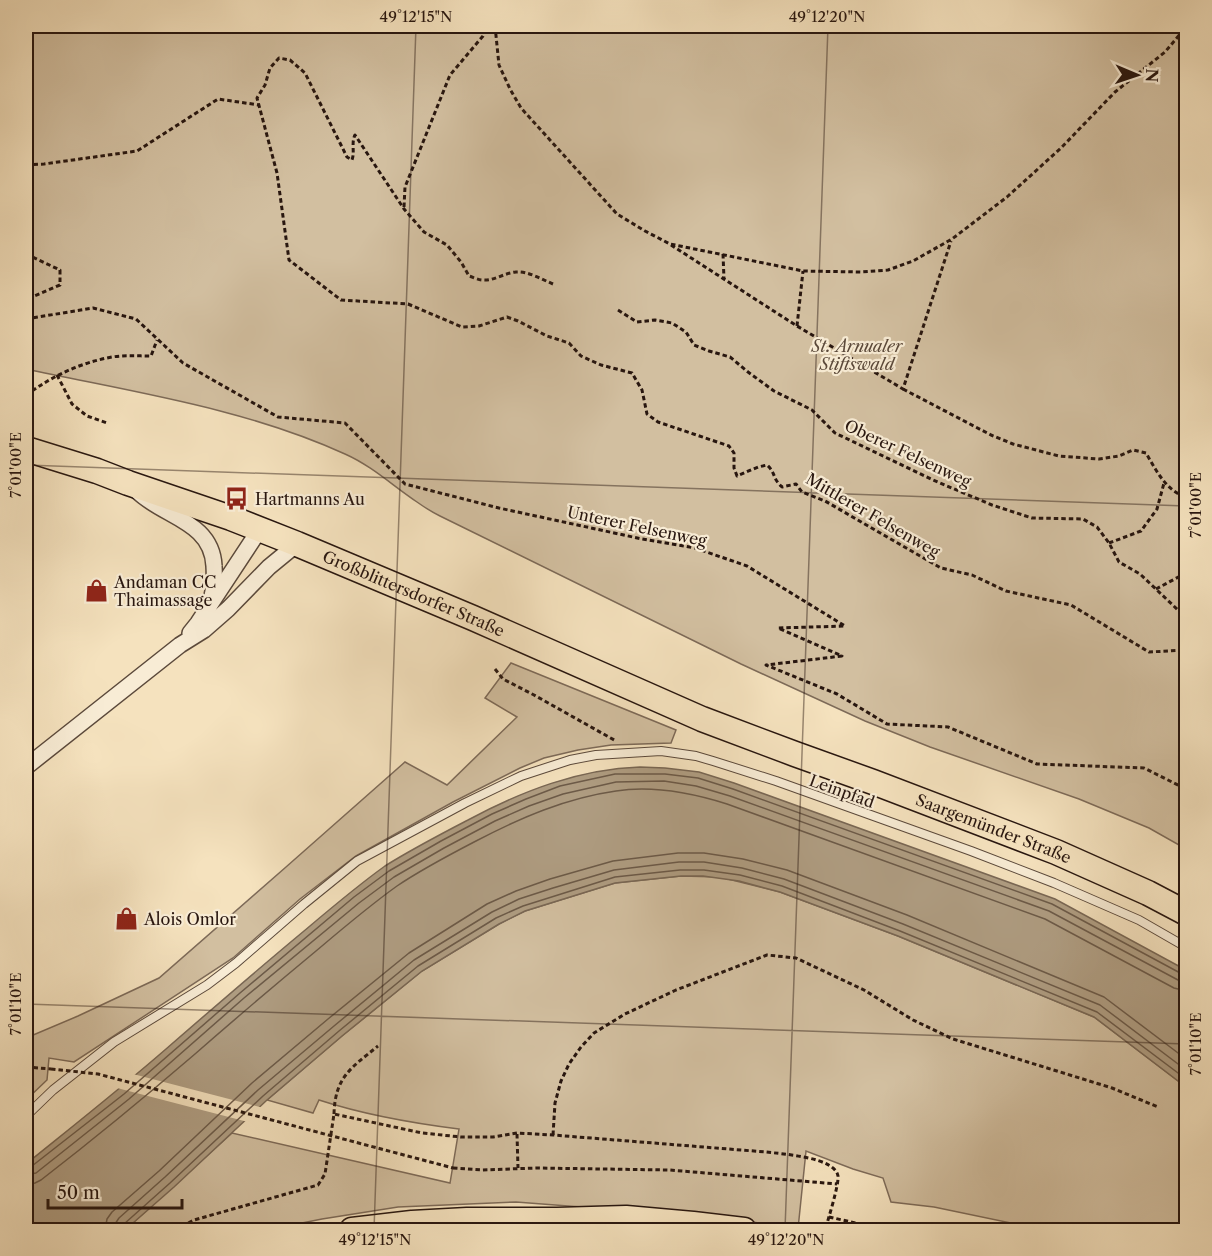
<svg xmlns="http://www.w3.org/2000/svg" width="1212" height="1256" viewBox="0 0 1212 1256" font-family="'Libre Caslon Text',serif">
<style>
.green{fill:#d2bfa0;stroke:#7d6a58;stroke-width:1.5}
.water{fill:#af9d82;stroke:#796754;stroke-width:1.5}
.pier{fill:#f5e2be}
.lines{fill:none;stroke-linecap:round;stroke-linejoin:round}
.shore{stroke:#6c5a48;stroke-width:1.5}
.lane-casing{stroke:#5b493b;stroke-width:10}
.street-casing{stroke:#5b493b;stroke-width:18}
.primary-casing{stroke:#28160f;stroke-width:27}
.path{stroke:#28160f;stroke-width:3;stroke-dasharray:4.5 3;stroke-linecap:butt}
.lane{stroke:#f8ecd5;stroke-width:8}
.street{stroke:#f8ecd5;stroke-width:15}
.primary{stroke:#f5e2be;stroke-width:24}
.path-bridge{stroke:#28160f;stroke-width:3;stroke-dasharray:4.5 3;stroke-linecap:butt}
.ticks{fill:none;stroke:#28160f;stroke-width:1.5;stroke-opacity:0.45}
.labels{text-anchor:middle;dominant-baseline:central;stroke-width:4.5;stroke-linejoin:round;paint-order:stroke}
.park-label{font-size:16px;font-style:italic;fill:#5b493a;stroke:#f8ecd5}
.street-label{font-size:16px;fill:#28160f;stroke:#f8ecd5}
.poi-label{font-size:16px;fill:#28160f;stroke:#f8ecd5;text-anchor:start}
.neatline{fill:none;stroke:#28160f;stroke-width:2}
.ticks-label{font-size:15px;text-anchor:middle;fill:#28160f}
</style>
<rect width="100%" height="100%" fill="#f5e2be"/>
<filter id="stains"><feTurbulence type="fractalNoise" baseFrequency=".00333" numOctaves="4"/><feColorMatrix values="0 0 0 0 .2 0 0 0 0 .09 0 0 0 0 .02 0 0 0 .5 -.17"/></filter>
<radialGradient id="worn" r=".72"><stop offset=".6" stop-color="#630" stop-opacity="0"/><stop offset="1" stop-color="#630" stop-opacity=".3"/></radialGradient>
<g class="green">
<path d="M 26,26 L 1186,26 L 1186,849 L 1149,828 L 1079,799 L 930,747 L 865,721 L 741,664 L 440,516 C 432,512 424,507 417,502 C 393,486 372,466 345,454 C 244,408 133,392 26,369 Z"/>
<polygon points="511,663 676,730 671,743 611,745 578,750 544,758 520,768 453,802 356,856 300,899 233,958 74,1062 49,1058 47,1080 26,1100 26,1038 78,1016 159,978 286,867 405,762 447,785 517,717 485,698"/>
<path d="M 681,876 L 720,877 L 780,892 L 898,936 L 1094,1017 L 1186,1087 L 1186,1230 L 1044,1230 L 934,1207 L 891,1202 L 883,1178 L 853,1169 L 806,1151 L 798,1229 L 725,1218 L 516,1202 L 398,1207 L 322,1219 L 267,1230 L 125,1230 L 232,1133 L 450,1183 L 459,1129 C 411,1123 365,1115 319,1100 L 313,1113 L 267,1100 L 342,1036 L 422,971 L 499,924 L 525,911 L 615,883 Z"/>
</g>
<path class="water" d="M 640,767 L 665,768 L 699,772 L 734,783 L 1055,899 L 1186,970 L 1186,1087 L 1094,1017 L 898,936 L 780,892 L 739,881 L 703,876 L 681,876 L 615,883 L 525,911 L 499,924 L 422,971 L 342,1036 L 267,1100 L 174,1187 L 125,1230 L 26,1230 L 26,1164 C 73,1126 120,1089 166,1049 C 212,1009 257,970 304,931 C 330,909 357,886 385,866 C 412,849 441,834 468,820 C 522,791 579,769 640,767 Z"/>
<polygon class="pier" points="133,1074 264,1108 248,1122 117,1088"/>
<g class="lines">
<g class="shore">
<polyline points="26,1168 32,1166 124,1094 240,993 354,897 389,871 441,841 492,814 526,799 560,786 615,774 665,774 698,778 733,789 1052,904 1182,974 1186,975"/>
<polyline points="26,1175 36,1173 129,1099 244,998 359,903 394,877 444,848 495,821 529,806 563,794 616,782 664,781 696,786 730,796 1049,911 1178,980 1186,982"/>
<path d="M 26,1185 L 35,1183 L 41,1180 C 94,1139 145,1097 195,1054 C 235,1019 275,985 316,951 C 342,929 369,906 397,886 C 422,869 449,855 476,841 C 520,818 566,798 616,791 C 654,785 692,793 727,804 L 1045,919 L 1174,988 L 1186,991"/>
<polyline points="105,1230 107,1219 112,1212 159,1171 252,1083 328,1019 409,953 487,904 516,891 550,879 613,861 678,853 704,853 743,859 787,870 907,915 1104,997 1186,1059"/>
<polyline points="114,1230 115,1224 119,1218 165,1177 258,1090 334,1026 414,960 492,912 519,899 553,888 614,870 679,862 704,862 742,868 784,879 903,924 1100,1005 1186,1070"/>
<polyline points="122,1230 124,1224 170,1183 263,1096 339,1031 418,966 496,918 523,906 615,877 680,870 704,870 740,875 782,886 900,931 1097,1012 1186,1079"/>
</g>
<defs>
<polyline id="lane" points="26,1116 53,1090 114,1042 207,985 236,963 304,904 357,861 465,803 521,776 570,760 596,755 661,751 696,756 713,761 776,781 971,851 1054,883 1139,920 1186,947"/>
<g id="street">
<path d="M 137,491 C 163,517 212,521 214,566 C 215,581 214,593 209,607"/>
<polyline points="190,633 198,623 260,529"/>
<polyline points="26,767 180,645 204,630 228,609 269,567 297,544"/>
</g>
<g id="primary">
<path id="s1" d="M 26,449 L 97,471 L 128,483 L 231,518 L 297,544 L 473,618 L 702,719 L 795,754 L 873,782 L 1056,852 L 1148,893 L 1186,913"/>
<polyline points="352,1230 412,1223 467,1220 557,1220 626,1218 693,1224 744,1230"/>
</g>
</defs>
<use href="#lane" class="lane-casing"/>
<use href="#street" class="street-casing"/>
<use href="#primary" class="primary-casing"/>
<g class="path">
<polyline points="495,26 499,65 510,89 521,108 617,214 645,231 670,244 803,271 861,272 888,270 913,261 952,239 1007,197 1061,148 1115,92 1165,52 1186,27"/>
<polyline points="26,165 44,164 137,151 218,99 259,105"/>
<polyline points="404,207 405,187 450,75 483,36 487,26"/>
<polyline points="671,245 797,326 903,389 951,241"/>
<polyline points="26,254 60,270 60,285 27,299 26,302"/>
<polyline points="723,254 724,279"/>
<path d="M 553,284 C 541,279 528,271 516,272 C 504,273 494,281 483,280 C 478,280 473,277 469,276 L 461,262 L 447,245 L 424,232 L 404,209 L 355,135 C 351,143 355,152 352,160 L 347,157 L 305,73 L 290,60 L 279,58 L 270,68 L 265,85 L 257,98 L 277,173 L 289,260 L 341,300 L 408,304 L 462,327 L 479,326 L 507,317 L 518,321 L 547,336 L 569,343 L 581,356 L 601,365 L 632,373 L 642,390 L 647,414 L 658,422 L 729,446 L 734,453 L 734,468 L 737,476 L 758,467 L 767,465 C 776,473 772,478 782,487 L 796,484 L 802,492 L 825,501 L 941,568 L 972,575 L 1006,591 L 1071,605 L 1149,652 L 1186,650"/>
<polyline points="618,310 637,322 655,320 672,323 686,332 694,345 709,351 730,357 748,372 774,391 812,410 835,433 933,480 992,505 1032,518 1083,519 1097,527 1109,543 1119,562 1140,574 1178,610 1186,612"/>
<polyline points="26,319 93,308 136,319 183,363 278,417 345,423 405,484 499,508 642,539 695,548 747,566 845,626 778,628 842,656 766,665 837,694 887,724 948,727 1037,764 1144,768 1186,789"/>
<polyline points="797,326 803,271"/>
<polyline points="57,375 72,404 87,416 107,423"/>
<path d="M 903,389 L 991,435 L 1013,444 L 1059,456 L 1099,459 L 1119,456 L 1133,450 L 1146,453 C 1156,470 1166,491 1186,497"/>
<path d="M 26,395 C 53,376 79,363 112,357 C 125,355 138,356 151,356 L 157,340"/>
<polyline points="1109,543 1141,531 1157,509 1164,483"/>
<polyline points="1156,589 1186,573"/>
<polyline points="495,669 503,679 534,695 616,741"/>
<polyline points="26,1067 51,1069"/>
<path d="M 334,1114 C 335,1077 351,1068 378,1046"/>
<polyline points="517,1134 518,1168"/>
<polyline points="553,1135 555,1103 561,1081 569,1064 581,1047 594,1033 625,1014 676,990 767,955 796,958 864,990 913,1020 953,1039 1112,1088 1158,1107"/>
<polyline points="453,1168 482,1170 536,1168 670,1170 837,1184"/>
<polyline points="829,1217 887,1230"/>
<path d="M 175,1230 L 194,1220 L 318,1185 L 325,1174 L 334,1114 L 422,1133 L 461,1137 L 493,1137 L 517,1133 L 553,1135 L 766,1152 C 782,1154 835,1157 838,1176 C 839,1185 828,1220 825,1230"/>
</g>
<use href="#lane" class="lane"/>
<use href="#street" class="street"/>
<use href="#primary" class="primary"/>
<polyline class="path-bridge" points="51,1069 98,1074 453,1168"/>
</g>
<path class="ticks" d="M 26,465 L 1186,506M 26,1004 L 1186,1044M 374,1230 L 416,26M 785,1230 L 828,26"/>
<defs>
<symbol id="bus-bare" viewBox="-9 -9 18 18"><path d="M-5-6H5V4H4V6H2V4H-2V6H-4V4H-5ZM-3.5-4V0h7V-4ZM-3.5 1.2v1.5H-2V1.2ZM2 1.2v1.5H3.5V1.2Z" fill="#8f2418" stroke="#f8ecd5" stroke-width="2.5" paint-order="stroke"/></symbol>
<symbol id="shop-bare" viewBox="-9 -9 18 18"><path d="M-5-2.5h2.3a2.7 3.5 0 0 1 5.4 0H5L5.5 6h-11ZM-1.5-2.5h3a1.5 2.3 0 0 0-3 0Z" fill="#8f2418" stroke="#f8ecd5" stroke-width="2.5" paint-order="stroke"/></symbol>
</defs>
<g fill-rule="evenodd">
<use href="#bus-bare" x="220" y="482" width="33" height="33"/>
<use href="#shop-bare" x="80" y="574" width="33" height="33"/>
<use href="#shop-bare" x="110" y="902" width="33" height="33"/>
</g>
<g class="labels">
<g class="park-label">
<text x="857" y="346">St. Arnualer<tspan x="857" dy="18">Stiftswald</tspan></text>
</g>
<g class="street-label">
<text transform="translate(908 453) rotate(25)">Oberer Felsenweg</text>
<text transform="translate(873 515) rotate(30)">Mittlerer Felsenweg</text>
<text transform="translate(637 526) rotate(12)">Unterer Felsenweg</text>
<text stroke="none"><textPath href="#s1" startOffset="414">Großblittersdorfer Straße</textPath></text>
<text transform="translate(842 791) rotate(20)">Leinpfad</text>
<text stroke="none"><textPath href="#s1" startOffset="1040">Saargemünder Straße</textPath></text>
</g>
<g class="poi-label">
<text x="255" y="499">Hartmanns Au</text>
<text x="114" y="582">Andaman CC<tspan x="114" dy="18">Thaimassage</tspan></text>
<text x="144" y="919">Alois Omlor</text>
</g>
</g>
<rect width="1212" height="1256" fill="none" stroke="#f5e2be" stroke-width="66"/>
<g transform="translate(1137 75) rotate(92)" stroke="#f8ecd5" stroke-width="4.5" paint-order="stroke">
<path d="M0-4.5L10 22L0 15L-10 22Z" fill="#28160f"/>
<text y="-9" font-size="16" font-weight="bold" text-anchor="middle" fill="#28160f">N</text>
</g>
<path d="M48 1199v9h134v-9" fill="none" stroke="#28160f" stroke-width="3"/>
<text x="57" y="1199" font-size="18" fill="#28160f" stroke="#f8ecd5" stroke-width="4.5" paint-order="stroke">50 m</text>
<rect x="33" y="33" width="1146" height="1190" class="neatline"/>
<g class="ticks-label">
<text x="416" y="22">49°12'15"N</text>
<text x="827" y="22">49°12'20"N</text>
<text transform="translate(16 465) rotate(-90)" y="5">7°01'00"E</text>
<text transform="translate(1196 505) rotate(-90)" y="5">7°01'00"E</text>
<text transform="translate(16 1004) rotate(-90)" y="5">7°01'10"E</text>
<text transform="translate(1196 1044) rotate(-90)" y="5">7°01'10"E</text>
<text x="375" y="1245">49°12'15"N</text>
<text x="786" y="1245">49°12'20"N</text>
</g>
<rect width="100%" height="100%" filter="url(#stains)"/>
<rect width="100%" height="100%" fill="url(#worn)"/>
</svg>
